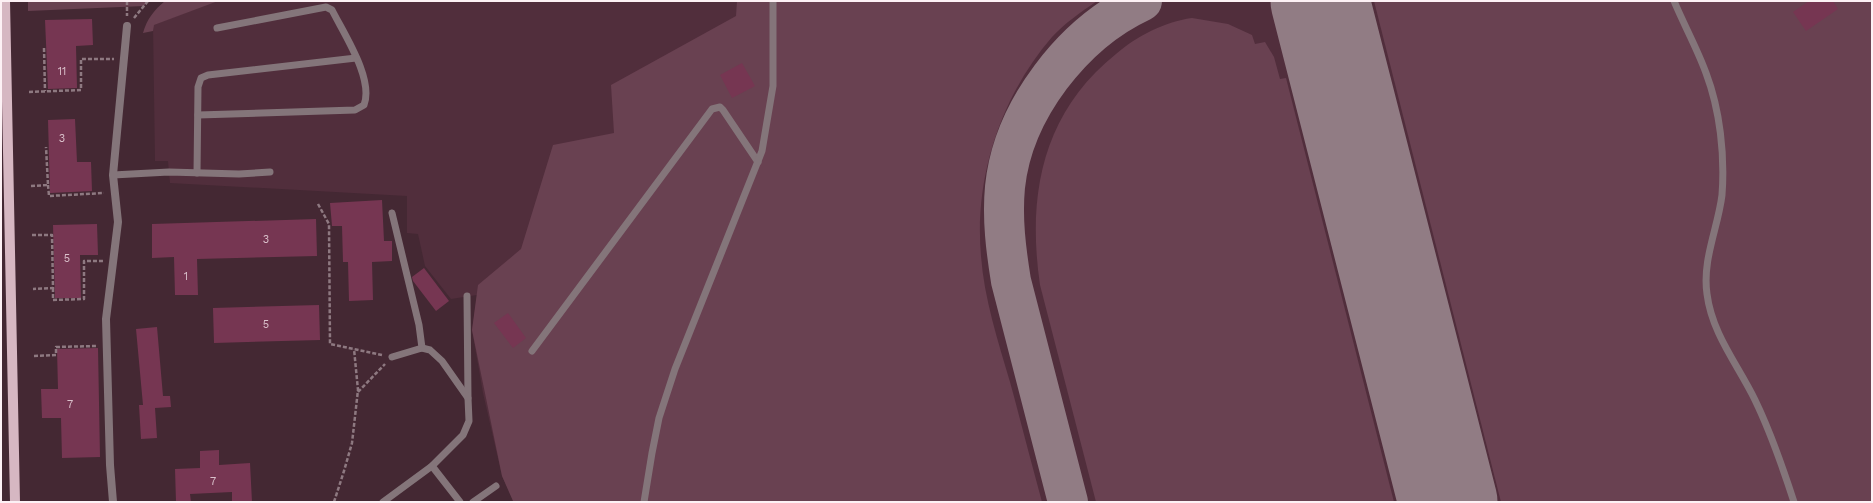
<svg xmlns="http://www.w3.org/2000/svg" width="1873" height="503" viewBox="0 0 1873 503" font-family="'Work Sans',sans-serif">
<style>
.built{fill:#512e3c}
.green{fill:#694151}
.lines{fill:none;stroke-linecap:round;stroke-linejoin:round}
.taxiway{stroke:#917c84;stroke-width:40}
.runway{stroke:#917c84;stroke-width:99}
.building{fill:#763652}
.path{stroke:#8e7981;stroke-width:2.5;stroke-dasharray:4 2;stroke-linecap:butt}
.service{stroke:#84757a;stroke-width:7}
.minor{stroke:#84757a;stroke-width:8}
.primary{stroke:#d6b7c2;stroke-width:10}
.labels{text-anchor:middle;dominant-baseline:central;stroke-width:3;stroke-linejoin:round;paint-order:stroke}
.number-label{font-size:11px;fill:#dbc2cc}
</style>
<rect width="100%" height="100%" fill="#442833"/>
<polygon class="built" points="216,1 1872,1 1872,502 514,502 502,476 483,393 472,330 477,295 451,299 425,266 418,234 407,233 407,196 170,183 168,161 155,161 153,25"/>
<g class="green">
<polygon points="28,1 148,1 144,6 28,11"/>
<path d="M 165,1 L 218,1 L 154,25 L 153,31 L 143,33 C 147,19 154,10 165,1 Z"/>
<path d="M 737,1 L 1097,1 C 1081,12 1065,23 1052,37 C 1001,96 974,177 981,256 C 984,298 998,341 1010,382 C 1021,422 1031,462 1042,502 L 513,501 L 502,476 L 472,330 L 478,285 L 521,249 L 553,145 L 614,133 L 611,85 L 736,16 Z"/>
<polygon points="1374,1 1872,1 1872,502 1501,502"/>
<path d="M 1192,18 L 1228,24 L 1252,35 L 1255,44 L 1265,42 L 1274,57 L 1280,79 L 1286,78 L 1394,502 L 1096,502 L 1040,285 C 1027,196 1042,113 1116,54 C 1137,36 1164,22 1192,18 Z"/>
</g>
<g class="lines">
<g class="taxiway">
<polyline points="1314,1 1329,33"/>
<path d="M 1068,502 L 1011,281 C 1006,250 1002,219 1005,187 C 1013,110 1073,33 1142,1"/>
</g>
<polyline class="runway" points="1320,1 1448,502"/>
</g>
<g class="building">
<polygon points="1809,1 1833,1 1838,9 1806,31 1793,12"/>
<polygon points="92,19 93,45 76,46 77,88 48,89 45,20"/>
<polygon points="742,63 755,86 732,98 720,75"/>
<polygon points="75,119 77,162 91,162 92,191 50,193 48,120"/>
<polygon points="382,200 384,241 392,241 392,261 372,262 373,300 349,301 348,262 343,262 342,226 332,226 330,203"/>
<polygon points="316,219 317,256 197,259 198,295 175,295 174,257 152,258 152,224"/>
<polygon points="97,224 98,255 80,255 81,298 55,298 53,225"/>
<polygon points="424,268 449,301 436,311 413,281 412,277"/>
<polygon points="319,305 320,340 214,343 213,308"/>
<polygon points="508,313 526,338 513,348 494,323"/>
<polygon points="157,327 163,396 170,396 171,407 155,408 157,438 141,439 139,405 143,405 136,329"/>
<polygon points="98,348 100,457 62,458 61,418 42,418 41,389 58,389 57,349"/>
<polygon points="219,450 219,465 250,463 252,502 232,502 232,492 190,494 191,502 176,502 175,469 200,468 200,451"/>
</g>
<g class="lines">
<g class="path">
<polyline points="127,1 127,16"/>
<polyline points="134,18 148,1"/>
<polyline points="44,48 45,91"/>
<polyline points="29,92 81,90 81,59 114,59"/>
<polyline points="48,185 49,196 104,193"/>
<polyline points="31,186 48,185 46,147"/>
<polyline points="318,204 329,224 330,344 382,355"/>
<polyline points="32,235 52,235 53,288 33,289"/>
<polyline points="53,288 53,300 84,299 84,261 103,261"/>
<polyline points="34,356 56,355 56,347 97,346"/>
<polyline points="358,392 385,364"/>
<polyline points="334,502 344,471 352,443 358,390 354,349"/>
</g>
<g class="service">
<path d="M 1674,1 C 1684,25 1697,48 1706,73 C 1720,110 1725,155 1722,195 C 1718,228 1702,260 1707,294 C 1712,334 1738,365 1755,400 C 1771,433 1783,468 1794,502"/>
<path d="M 198,115 L 355,110 L 364,105 C 374,79 344,34 332,10 L 326,7 L 217,28"/>
<polyline points="197,173 198,87 201,78 208,75 356,58"/>
<polyline points="113,175 169,172 239,174 270,172"/>
<polyline points="392,213 419,325 422,348"/>
<polyline points="467,296 468,398"/>
<polyline points="532,351 712,109 720,107 723,110 758,162"/>
<polyline points="432,466 460,502"/>
<polyline points="383,502 432,466 463,435 469,421 468,398 442,361 430,350 422,348 392,357"/>
<polyline points="473,502 496,486"/>
<polyline points="644,502 652,453 659,418 675,369 762,151 773,86 773,1"/>
</g>
<polyline class="minor" points="113,502 110,465 106,319 118,222 113,175 127,26"/>
<polyline class="primary" points="5,1 15,502"/>
</g>
<g class="labels">
<g class="number-label">
<text x="62" y="71">11</text>
<text x="62" y="138">3</text>
<text x="266" y="239">3</text>
<text x="67" y="258">5</text>
<text x="186" y="276">1</text>
<text x="266" y="324">5</text>
<text x="70" y="404">7</text>
<text x="213" y="481">7</text>
</g>
</g>
<rect width="1873" height="503" fill="none" stroke="#fdf1f5" stroke-width="4"/>
</svg>
